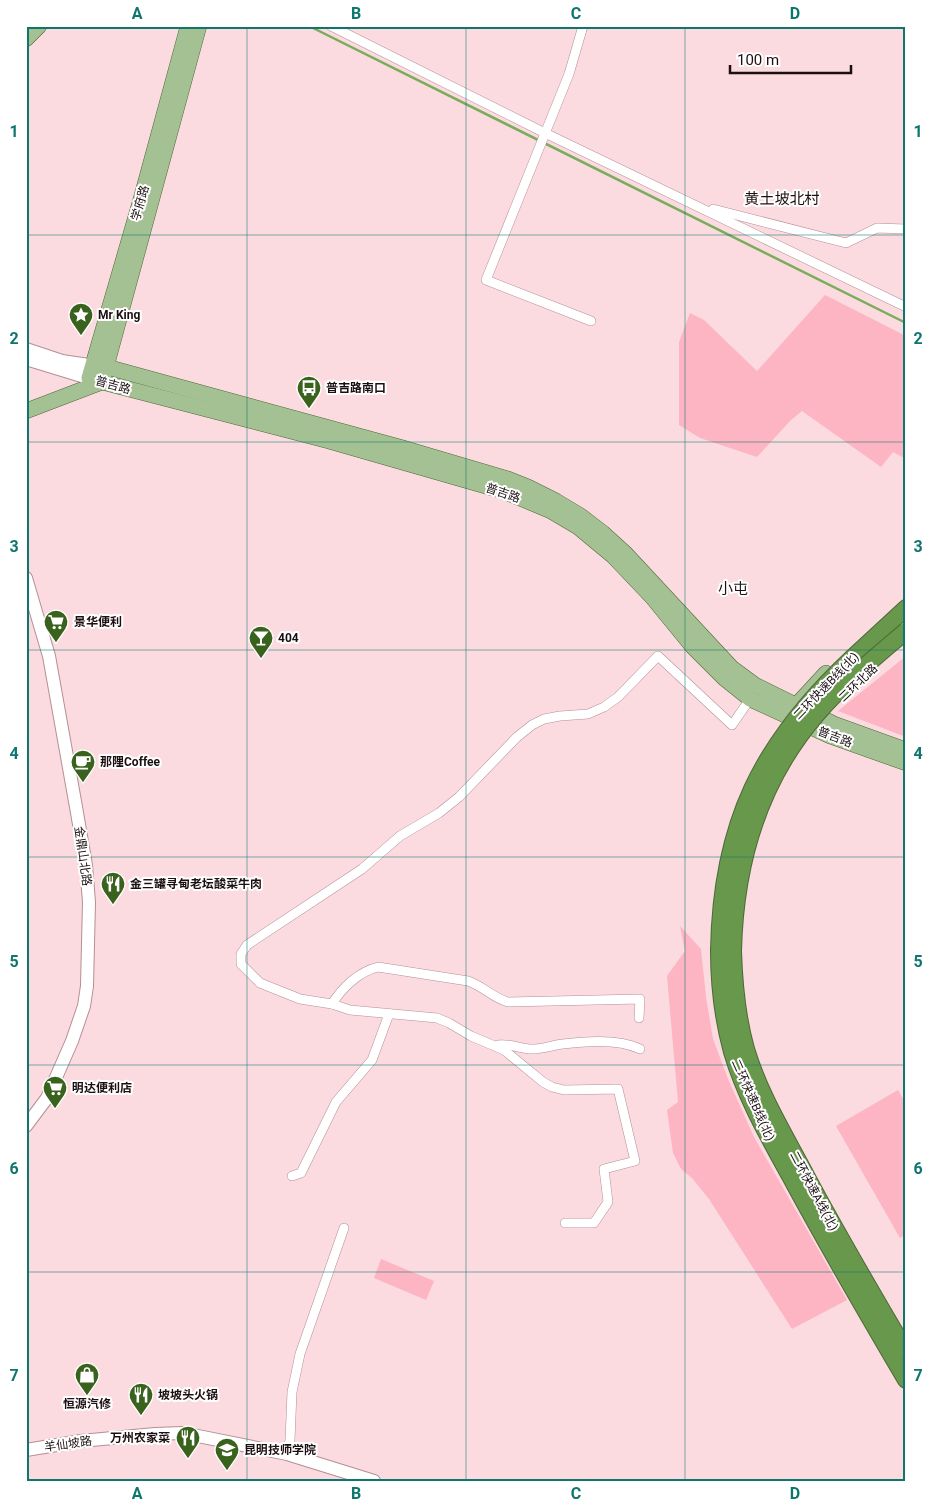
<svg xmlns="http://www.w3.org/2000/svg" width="932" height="1507" viewBox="0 0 932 1507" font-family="Roboto,'Noto Sans SC',sans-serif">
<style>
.green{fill:#fdb4c3}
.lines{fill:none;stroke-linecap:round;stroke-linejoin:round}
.stream{stroke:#79ad5b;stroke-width:2.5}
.street-casing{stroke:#b48f96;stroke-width:10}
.secondary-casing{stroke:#b48f96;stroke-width:14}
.primary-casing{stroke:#4d6837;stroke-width:16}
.highway-casing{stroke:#4d6837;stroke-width:18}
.street{stroke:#fff;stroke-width:9}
.secondary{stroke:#fff;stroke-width:12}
.primary{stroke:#a4c193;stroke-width:15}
.highway{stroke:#68984b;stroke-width:16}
.highway-bridge-casing{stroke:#4d6837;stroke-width:18;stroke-linecap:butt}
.highway-bridge{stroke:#68984b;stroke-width:16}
.grid{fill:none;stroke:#0f766e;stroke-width:1;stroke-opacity:0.55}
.labels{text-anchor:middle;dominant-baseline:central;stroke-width:4;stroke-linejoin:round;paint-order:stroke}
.street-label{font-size:12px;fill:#1c0f12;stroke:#fff}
.poi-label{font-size:12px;font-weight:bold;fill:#1c0f12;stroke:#fff;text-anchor:start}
.quarter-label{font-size:15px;fill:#1c0f12;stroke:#fff}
.neatline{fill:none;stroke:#0f766e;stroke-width:2}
.grid-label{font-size:16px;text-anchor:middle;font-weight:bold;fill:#0f766e}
</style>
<rect width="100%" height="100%" fill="#fbdbe0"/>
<g class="green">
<polygon points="825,295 906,336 906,459 893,452 881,467 802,411 791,420 757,457 700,438 679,425 679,342 690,313 704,320 757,371"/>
<polygon points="906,656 906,737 838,711"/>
<polygon points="680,926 701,949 706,997 713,1039 728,1079 754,1137 847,1300 792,1329 709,1199 692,1178 681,1169 673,1153 667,1110 678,1102 667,976 685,951"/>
<polygon points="898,1090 906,1104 906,1234 900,1238 836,1126"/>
<polygon points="381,1259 434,1281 426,1300 374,1278"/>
</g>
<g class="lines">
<polyline class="stream" points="309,26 906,323"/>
<defs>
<g id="street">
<polyline points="331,26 545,133 906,307"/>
<polyline points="583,26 569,74 486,280 591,321"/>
<polyline points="713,209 846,243 877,228 906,229"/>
<path d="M 332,1004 C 342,988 358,972 378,967 L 468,981 C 483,986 493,998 508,1002 L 640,999 L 639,1018"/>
<path d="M 498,1045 C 509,1043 521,1049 532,1049 C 543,1049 553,1045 563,1044 C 586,1041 620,1039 640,1049"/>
<polyline points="292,1176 301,1173 336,1102 372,1060 389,1014"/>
<polyline points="565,1223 594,1223 608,1202 604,1169 635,1161 618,1089 564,1090 552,1087 543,1082 504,1050 471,1036 449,1023 437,1018 350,1010 332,1004 300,999 260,983 241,964 241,954 247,945 362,869 400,836 439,813 459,797 517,737 532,725 544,719 560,716 588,714 604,707 618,697 658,656 732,725 750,699"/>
<polyline points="287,1454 290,1440 292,1392 300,1354 344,1228"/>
</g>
<g id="secondary">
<polyline points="26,349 62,361 102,367"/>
<polyline points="26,359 98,381"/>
<polyline points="26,578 49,656 76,807 86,865 89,902 87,986 84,1006 72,1041 47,1098 26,1126"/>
<polyline points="26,1450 81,1441 155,1434 183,1433 287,1454 374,1481"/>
</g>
<g id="primary">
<polyline points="26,39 39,26"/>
<polyline points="107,367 403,448 508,479 528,487 556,501 581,516 603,533 626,554 732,668 755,685 834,724 906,750"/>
<polyline points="89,378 141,199 188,26"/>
<polyline points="102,382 329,441 503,491 551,511 578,527 613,556 652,597 692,646 725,679 750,699 830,736 906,763"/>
<polyline points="26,411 102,382 199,26"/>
<polyline points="789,713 826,673"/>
</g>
<g id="highway">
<polyline points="853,657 906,608"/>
<path d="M 719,951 C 719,986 723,1019 732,1052 C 745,1096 768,1136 790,1176 C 827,1245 866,1312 906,1380"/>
<path d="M 733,951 C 734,984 737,1017 746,1049 C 758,1090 781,1129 801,1166 C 834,1229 870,1290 906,1351"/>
</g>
</defs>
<use href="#street" class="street-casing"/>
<use href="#secondary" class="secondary-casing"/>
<use href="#primary" class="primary-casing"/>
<use href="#highway" class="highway-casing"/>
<use href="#street" class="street"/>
<use href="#secondary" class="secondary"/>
<use href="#primary" class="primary"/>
<use href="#highway" class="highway"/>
<defs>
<g id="highway-bridge">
<path d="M 719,951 C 721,824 761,743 853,657"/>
<path d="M 733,951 C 735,864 759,781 817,714 C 844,683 875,657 906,631"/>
</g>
</defs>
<use href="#highway-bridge" class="highway-bridge-casing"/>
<use href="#highway-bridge" class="highway-bridge"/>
</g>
<path class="grid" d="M 247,26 L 247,1481M 466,26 L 466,1481M 685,26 L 685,1481M 26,235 L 906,235M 26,442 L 906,442M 26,650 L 906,650M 26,857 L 906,857M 26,1065 L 906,1065M 26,1272 L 906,1272"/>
<defs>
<symbol id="sight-pin" viewBox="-11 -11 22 30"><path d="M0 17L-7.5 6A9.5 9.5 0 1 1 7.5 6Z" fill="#39621d" stroke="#fff"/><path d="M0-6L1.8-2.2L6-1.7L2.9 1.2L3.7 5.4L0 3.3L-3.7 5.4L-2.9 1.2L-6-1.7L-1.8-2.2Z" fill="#fff"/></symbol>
<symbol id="bus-pin" viewBox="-11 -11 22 30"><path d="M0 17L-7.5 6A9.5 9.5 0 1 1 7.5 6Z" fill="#39621d" stroke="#fff"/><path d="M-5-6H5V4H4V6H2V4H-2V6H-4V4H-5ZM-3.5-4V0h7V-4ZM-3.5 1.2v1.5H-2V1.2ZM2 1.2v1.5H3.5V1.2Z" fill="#fff"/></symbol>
<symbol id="supermarket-pin" viewBox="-11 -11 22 30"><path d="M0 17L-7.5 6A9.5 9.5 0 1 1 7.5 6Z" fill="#39621d" stroke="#fff"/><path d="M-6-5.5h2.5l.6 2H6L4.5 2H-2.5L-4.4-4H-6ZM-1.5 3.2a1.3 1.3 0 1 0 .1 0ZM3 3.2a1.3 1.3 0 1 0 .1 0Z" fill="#fff"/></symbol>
<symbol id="bar-pin" viewBox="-11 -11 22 30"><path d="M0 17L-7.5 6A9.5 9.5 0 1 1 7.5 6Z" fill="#39621d" stroke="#fff"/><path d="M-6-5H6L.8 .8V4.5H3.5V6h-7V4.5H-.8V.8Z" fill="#fff"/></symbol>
<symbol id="cafe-pin" viewBox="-11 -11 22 30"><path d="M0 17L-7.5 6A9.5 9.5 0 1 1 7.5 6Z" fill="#39621d" stroke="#fff"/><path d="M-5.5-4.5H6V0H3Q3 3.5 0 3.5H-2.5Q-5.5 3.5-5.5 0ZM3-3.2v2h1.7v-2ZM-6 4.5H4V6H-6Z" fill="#fff"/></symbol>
<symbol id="restaurant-pin" viewBox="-11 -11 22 30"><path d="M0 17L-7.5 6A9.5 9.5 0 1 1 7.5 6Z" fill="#39621d" stroke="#fff"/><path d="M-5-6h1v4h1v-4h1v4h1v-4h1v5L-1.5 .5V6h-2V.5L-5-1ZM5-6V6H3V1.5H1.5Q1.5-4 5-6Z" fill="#fff"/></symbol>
<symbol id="shop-pin" viewBox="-11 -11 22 30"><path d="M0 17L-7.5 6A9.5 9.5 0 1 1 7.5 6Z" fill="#39621d" stroke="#fff"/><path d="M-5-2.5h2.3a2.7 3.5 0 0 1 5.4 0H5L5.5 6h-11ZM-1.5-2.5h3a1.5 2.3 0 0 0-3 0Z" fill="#fff"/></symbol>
<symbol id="university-pin" viewBox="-11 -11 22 30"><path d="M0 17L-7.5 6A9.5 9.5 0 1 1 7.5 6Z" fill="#39621d" stroke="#fff"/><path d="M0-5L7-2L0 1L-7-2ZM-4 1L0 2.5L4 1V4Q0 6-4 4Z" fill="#fff"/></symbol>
</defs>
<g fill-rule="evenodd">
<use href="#sight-pin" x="67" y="301" width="28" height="38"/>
<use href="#bus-pin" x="295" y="374" width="28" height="38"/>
<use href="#supermarket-pin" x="42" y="608" width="28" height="38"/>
<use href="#bar-pin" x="247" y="624" width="28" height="38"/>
<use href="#cafe-pin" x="69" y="748" width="28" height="38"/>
<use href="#restaurant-pin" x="99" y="870" width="28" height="38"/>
<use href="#supermarket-pin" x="41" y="1074" width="28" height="38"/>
<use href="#shop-pin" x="73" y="1361" width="28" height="38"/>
<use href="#restaurant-pin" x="127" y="1381" width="28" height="38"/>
<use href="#restaurant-pin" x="174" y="1424" width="28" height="38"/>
<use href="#university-pin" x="213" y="1436" width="28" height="38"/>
</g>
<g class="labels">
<g class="street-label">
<text transform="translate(140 203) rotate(-74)">学府路</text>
<text transform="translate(113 385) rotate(16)">普吉路</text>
<text transform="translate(503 493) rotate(19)">普吉路</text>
<text transform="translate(858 683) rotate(-44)">二环北路</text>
<text transform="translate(826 686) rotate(-46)">二环快速B线(北)</text>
<text transform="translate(835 737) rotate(21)">普吉路</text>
<text transform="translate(83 856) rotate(82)">金鼎山北路</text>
<text transform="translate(753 1100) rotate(66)">二环快速B线(北)</text>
<text transform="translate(814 1191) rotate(62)">二环快速A线(北)</text>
<text transform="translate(68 1444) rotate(-8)">羊仙坡路</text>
</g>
<g class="poi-label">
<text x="98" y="315">Mr King</text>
<text x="326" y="388">普吉路南口</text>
<text x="74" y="622">景华便利</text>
<text x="278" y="638">404</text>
<text x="100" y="762">那䧉Coffee</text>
<text x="130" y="884">金三罐寻甸老坛酸菜牛肉</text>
<text x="72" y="1088">明达便利店</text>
<text x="158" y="1395">坡坡头火锅</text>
<text x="87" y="1404" text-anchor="middle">恒源汽修</text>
<text x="170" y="1438" text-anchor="end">万州农家菜</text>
<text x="244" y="1450">昆明技师学院</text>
</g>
<g class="quarter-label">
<text x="782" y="199">黄土坡北村</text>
<text x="733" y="589">小屯</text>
</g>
</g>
<rect width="932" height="1507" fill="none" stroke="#ffffff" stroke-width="55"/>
<path d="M730 65v8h121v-8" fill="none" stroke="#1c0f12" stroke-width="2.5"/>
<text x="737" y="65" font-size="15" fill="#1c0f12" stroke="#ffffff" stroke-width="4" paint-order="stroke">100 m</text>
<rect x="28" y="28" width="876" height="1452" class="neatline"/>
<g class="grid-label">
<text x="137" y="19">A</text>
<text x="356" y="19">B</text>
<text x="576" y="19">C</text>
<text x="795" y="19">D</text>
<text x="14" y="137">1</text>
<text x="918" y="137">1</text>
<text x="14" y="344">2</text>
<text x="918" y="344">2</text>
<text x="14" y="552">3</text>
<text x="918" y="552">3</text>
<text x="14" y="759">4</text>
<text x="918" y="759">4</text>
<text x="14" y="967">5</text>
<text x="918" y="967">5</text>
<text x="14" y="1174">6</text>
<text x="918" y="1174">6</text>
<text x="14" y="1381">7</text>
<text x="918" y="1381">7</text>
<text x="137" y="1499">A</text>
<text x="356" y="1499">B</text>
<text x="576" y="1499">C</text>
<text x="795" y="1499">D</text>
</g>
</svg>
